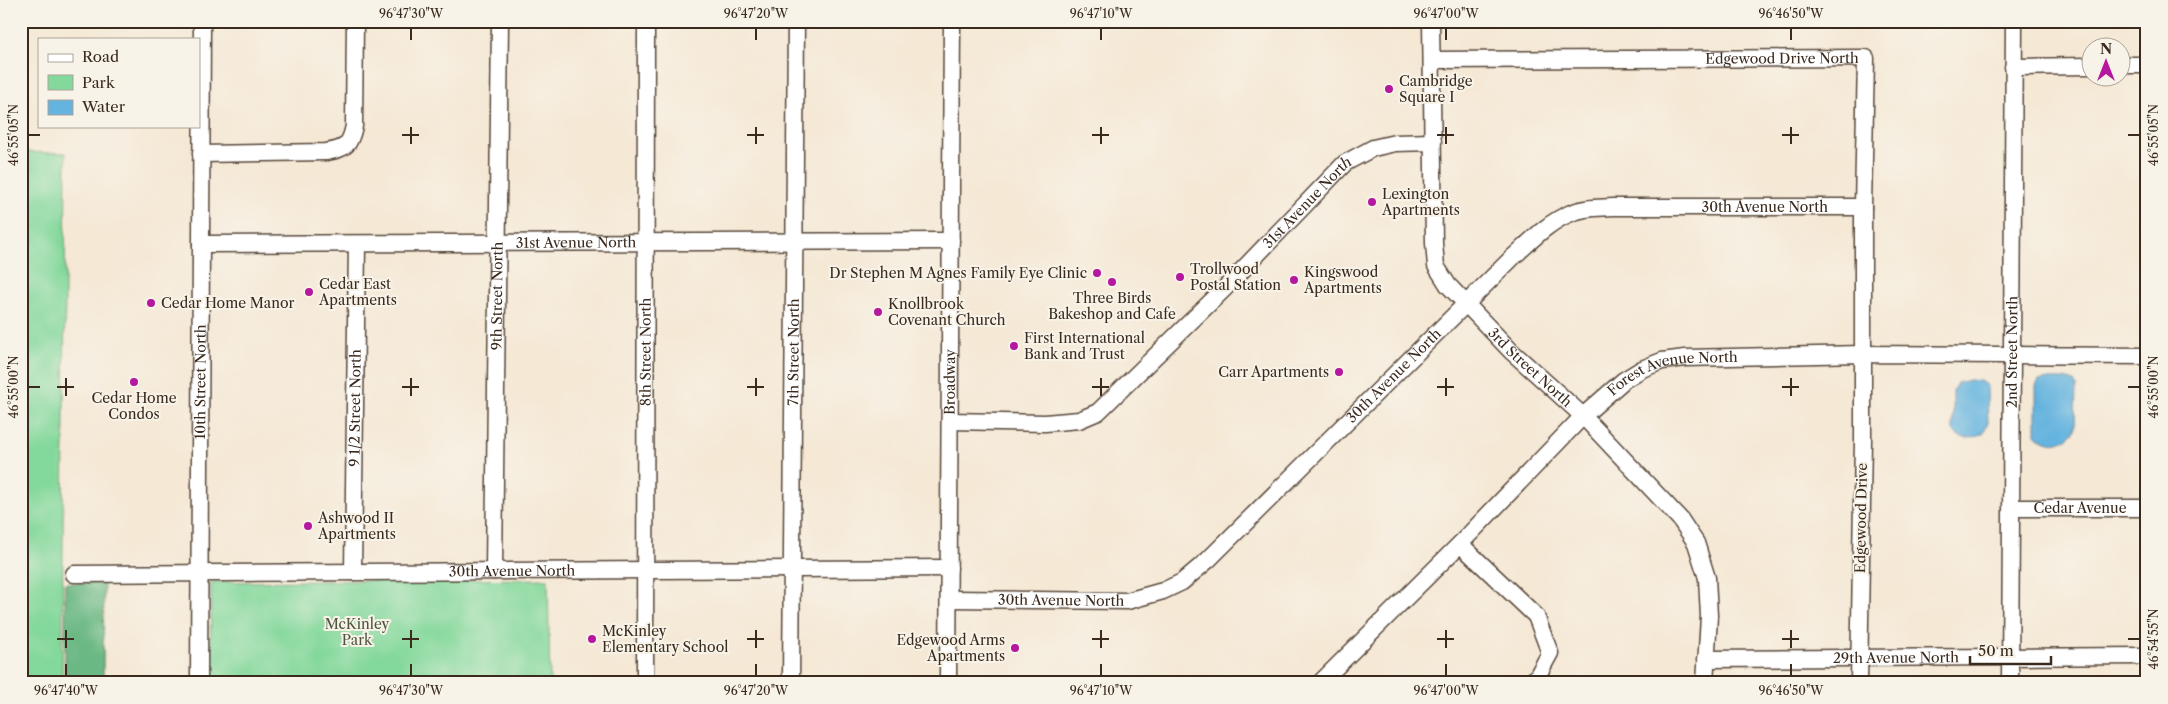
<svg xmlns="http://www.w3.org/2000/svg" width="2168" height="704" viewBox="0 0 2168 704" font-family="'Libre Caslon Text',serif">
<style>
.green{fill:#83d89b;stroke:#5f815c}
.forest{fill:#6ab883;stroke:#527150}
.water{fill:#65b4df;stroke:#506f7e}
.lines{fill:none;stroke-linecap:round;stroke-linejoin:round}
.minor-casing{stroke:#574639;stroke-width:19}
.minor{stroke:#fff;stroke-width:16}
.ticks{fill:none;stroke:#3b2a1e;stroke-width:2}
.poi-dot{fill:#b5179e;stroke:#f7f3e8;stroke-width:2}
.labels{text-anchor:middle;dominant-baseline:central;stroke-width:4;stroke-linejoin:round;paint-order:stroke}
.street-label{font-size:14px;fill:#3b2a1e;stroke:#f7f3e8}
.poi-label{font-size:14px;fill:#3b2a1e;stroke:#f7f3e8;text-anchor:start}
.park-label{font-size:14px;fill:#4d563d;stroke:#f7f3e8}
.neatline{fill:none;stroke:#3b2a1e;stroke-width:2}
.ticks-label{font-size:12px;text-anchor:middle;fill:#3b2a1e}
</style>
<rect width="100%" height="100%" fill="#f7f3e8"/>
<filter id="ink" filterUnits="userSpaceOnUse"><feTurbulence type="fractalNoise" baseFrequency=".02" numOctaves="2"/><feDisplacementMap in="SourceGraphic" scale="10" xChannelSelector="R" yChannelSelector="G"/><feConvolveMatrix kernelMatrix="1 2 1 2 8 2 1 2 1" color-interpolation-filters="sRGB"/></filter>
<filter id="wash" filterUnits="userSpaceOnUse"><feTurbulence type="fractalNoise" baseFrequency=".0096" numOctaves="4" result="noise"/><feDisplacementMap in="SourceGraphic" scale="20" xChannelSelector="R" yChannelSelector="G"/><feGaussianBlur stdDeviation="1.12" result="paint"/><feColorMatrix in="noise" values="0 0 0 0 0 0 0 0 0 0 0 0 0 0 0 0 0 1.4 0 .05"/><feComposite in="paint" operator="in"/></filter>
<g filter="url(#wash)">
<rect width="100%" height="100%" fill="#f5e8d5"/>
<g class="green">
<polygon points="21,152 66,153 62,683 21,683"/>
<polygon points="548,579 550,683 210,683 211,582"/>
</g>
<polygon class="forest" points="65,583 104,583 103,683 65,683"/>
<g class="water">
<path d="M 2048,379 L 2066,379 L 2074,382 L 2076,386 L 2075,431 C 2062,444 2052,447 2036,435 L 2036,386 L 2039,381 Z"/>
<path d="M 1969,380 L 1980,381 L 1987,386 L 1988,422 L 1983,433 C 1972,439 1962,441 1953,431 L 1953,390 L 1957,383 Z"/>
</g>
</g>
<g filter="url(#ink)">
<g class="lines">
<defs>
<g id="minor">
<path id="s1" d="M 1431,21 L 1434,243 L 1436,266 L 1448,285 L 1511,351 L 1583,416 L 1680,519 L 1696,543 L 1707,578 L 1709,616 L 1705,683"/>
<path id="s2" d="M 1432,60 L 1866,58 L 1863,207 L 1863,439 L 1859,683"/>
<polyline points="2120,65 2147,65"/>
<polyline points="2013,67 2090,66"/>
<path d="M 201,154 L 326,152 C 346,149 350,145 354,126 L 355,21"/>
<path id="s3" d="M 201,244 L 951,241"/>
<path id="s4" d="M 950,421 L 1045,423 L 1079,420 L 1098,412 L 1225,288 L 1345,163 L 1373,148 L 1395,143 L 1433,142"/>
<path id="s5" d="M 2012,508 L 2147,508"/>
<polyline points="1460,544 1536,616 1550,653 1538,675 1531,683"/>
<path id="s6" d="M 494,571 L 500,21"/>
<path id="s7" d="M 353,572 L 357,244"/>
<path id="s8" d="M 74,574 L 949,568"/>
<path id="s9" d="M 949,599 L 1127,601 L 1163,591 L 1182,582 L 1208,560 L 1512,258 C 1530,242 1548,222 1571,213 C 1584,207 1599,208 1613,207 L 1863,207"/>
<path id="s10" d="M 1706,659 L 2147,656"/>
<path id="s11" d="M 199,683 L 202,21"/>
<path id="s12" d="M 645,683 L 646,21"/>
<path id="s13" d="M 791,683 L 796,21"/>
<path id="s14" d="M 948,683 L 952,21"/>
<path id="s15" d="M 1320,683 L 1460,544 L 1583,416 L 1624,380 L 1642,369 L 1662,361 L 1685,358 L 1863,354 L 2147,356"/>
<path id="s16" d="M 2010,683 L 2014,21"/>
</g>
</defs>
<use href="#minor" class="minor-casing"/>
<use href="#minor" class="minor"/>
</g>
</g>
<path class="ticks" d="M 411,28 L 411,40M 756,28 L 756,40M 1101,28 L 1101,40M 1446,28 L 1446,40M 1791,28 L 1791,40M 411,127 L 411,144M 756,127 L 756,144M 1101,127 L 1101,144M 1446,127 L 1446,144M 1791,127 L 1791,144M 28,135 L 40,135M 402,135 L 419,135M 747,135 L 764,135M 1092,135 L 1109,135M 1437,135 L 1454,135M 1782,135 L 1799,135M 2128,135 L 2140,135M 66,378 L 66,396M 411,378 L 411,396M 756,378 L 756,396M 1101,378 L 1101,396M 1446,378 L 1446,396M 1791,378 L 1791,396M 28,387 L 40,387M 57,387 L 74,387M 402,387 L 419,387M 747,387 L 764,387M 1092,387 L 1109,387M 1437,387 L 1454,387M 1782,387 L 1799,387M 2128,387 L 2140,387M 66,630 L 66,648M 411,630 L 411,648M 756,630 L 756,648M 1101,630 L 1101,648M 1446,630 L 1446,648M 1791,630 L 1791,648M 57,639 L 74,639M 402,639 L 419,639M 747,639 L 764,639M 1092,639 L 1109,639M 1437,639 L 1454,639M 1782,639 L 1799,639M 2128,639 L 2140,639M 66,664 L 66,676M 411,664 L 411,676M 756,664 L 756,676M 1101,664 L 1101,676M 1446,664 L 1446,676M 1791,664 L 1791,676"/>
<g class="poi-dot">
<circle cx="1389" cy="89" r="5"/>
<circle cx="1372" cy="202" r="5"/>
<circle cx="1097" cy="273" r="5"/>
<circle cx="1180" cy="277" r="5"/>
<circle cx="1294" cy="280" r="5"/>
<circle cx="1112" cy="282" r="5"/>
<circle cx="309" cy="292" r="5"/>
<circle cx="151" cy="303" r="5"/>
<circle cx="878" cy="312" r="5"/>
<circle cx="1014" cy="346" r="5"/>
<circle cx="1339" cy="372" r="5"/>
<circle cx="134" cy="382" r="5"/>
<circle cx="308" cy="526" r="5"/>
<circle cx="592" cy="639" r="5"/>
<circle cx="1015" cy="648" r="5"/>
</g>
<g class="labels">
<g class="street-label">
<text stroke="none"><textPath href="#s2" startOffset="350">Edgewood Drive North</textPath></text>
<text stroke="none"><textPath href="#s4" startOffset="446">31st Avenue North</textPath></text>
<text stroke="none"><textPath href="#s9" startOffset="968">30th Avenue North</textPath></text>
<text stroke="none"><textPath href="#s3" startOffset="375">31st Avenue North</textPath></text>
<text stroke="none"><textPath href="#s6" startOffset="275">9th Street North</textPath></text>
<text stroke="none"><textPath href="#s12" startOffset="331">8th Street North</textPath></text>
<text stroke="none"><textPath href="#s13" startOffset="331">7th Street North</textPath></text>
<text stroke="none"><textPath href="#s16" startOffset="331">2nd Street North</textPath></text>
<text stroke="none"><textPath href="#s1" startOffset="384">3rd Street North</textPath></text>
<text stroke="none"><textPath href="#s9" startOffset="532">30th Avenue North</textPath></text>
<text stroke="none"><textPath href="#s15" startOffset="479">Forest Avenue North</textPath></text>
<text stroke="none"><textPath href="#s11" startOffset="301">10th Street North</textPath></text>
<text stroke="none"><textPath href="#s14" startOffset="301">Broadway</textPath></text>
<text stroke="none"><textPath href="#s7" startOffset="164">9 1/2 Street North</textPath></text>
<text stroke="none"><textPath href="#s5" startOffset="68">Cedar Avenue</textPath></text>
<text transform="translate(1861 518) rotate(-89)">Edgewood Drive</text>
<text stroke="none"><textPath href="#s8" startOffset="438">30th Avenue North</textPath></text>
<text stroke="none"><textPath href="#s9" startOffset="112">30th Avenue North</textPath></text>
<text stroke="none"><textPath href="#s10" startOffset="190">29th Avenue North</textPath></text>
</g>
<g class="poi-label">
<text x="1399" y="81">Cambridge<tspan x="1399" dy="16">Square I</tspan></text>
<text x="1382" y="194">Lexington<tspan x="1382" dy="16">Apartments</tspan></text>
<text x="1190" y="269">Trollwood<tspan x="1190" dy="16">Postal Station</tspan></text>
<text x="1304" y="272">Kingswood<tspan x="1304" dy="16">Apartments</tspan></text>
<text x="1087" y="273" text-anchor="end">Dr Stephen M Agnes Family Eye Clinic</text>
<text x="319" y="284">Cedar East<tspan x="319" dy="16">Apartments</tspan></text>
<text x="1112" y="298" text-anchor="middle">Three Birds<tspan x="1112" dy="16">Bakeshop and Cafe</tspan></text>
<text x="161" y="303">Cedar Home Manor</text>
<text x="888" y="304">Knollbrook<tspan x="888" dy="16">Covenant Church</tspan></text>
<text x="1024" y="338">First International<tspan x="1024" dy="16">Bank and Trust</tspan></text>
<text x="1329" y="372" text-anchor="end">Carr Apartments</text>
<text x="134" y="398" text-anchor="middle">Cedar Home<tspan x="134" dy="16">Condos</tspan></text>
<text x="318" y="518">Ashwood II<tspan x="318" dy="16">Apartments</tspan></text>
<text x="602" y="631">McKinley<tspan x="602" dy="16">Elementary School</tspan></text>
<text x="1005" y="640" text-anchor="end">Edgewood Arms<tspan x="1005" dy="16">Apartments</tspan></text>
</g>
<g class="park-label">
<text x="357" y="624">McKinley<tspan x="357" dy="16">Park</tspan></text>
</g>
</g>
<rect width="2168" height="704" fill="none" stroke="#f7f3e8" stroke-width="55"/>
<rect x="38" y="38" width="162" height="90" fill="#f7f3e8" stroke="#aca397"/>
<rect x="48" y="54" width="25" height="8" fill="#ffffff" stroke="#aca397"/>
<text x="82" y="62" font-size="15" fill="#3b2a1e">Road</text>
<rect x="48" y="75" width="25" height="15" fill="#83d89b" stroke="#aca397"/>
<text x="82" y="88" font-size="15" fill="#3b2a1e">Park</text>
<rect x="48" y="100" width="25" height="15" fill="#65b4df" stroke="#aca397"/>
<text x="82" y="112" font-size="15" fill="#3b2a1e">Water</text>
<g transform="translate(2106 62)"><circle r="24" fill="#f7f3e8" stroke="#aca397"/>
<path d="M0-4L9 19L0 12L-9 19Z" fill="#b5179e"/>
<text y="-8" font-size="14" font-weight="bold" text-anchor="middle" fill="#3b2a1e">N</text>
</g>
<path d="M1970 656v8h81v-8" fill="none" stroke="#3b2a1e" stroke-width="2.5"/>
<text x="1978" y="656" font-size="15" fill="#3b2a1e" stroke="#f7f3e8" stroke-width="4" paint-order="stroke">50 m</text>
<rect x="28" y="28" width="2112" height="648" class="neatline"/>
<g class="ticks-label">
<text x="411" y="18">96°47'30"W</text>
<text x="756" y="18">96°47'20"W</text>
<text x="1101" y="18">96°47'10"W</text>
<text x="1446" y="18">96°47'00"W</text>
<text x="1791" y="18">96°46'50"W</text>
<text transform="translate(14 135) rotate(-90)" y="4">46°55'05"N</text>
<text transform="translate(2154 135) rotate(-90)" y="4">46°55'05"N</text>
<text transform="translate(14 387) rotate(-90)" y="4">46°55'00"N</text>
<text transform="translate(2154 387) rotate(-90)" y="4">46°55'00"N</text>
<text transform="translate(2154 639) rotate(-90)" y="4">46°54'55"N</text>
<text x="66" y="695">96°47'40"W</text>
<text x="411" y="695">96°47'30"W</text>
<text x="756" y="695">96°47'20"W</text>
<text x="1101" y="695">96°47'10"W</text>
<text x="1446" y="695">96°47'00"W</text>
<text x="1791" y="695">96°46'50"W</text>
</g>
</svg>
